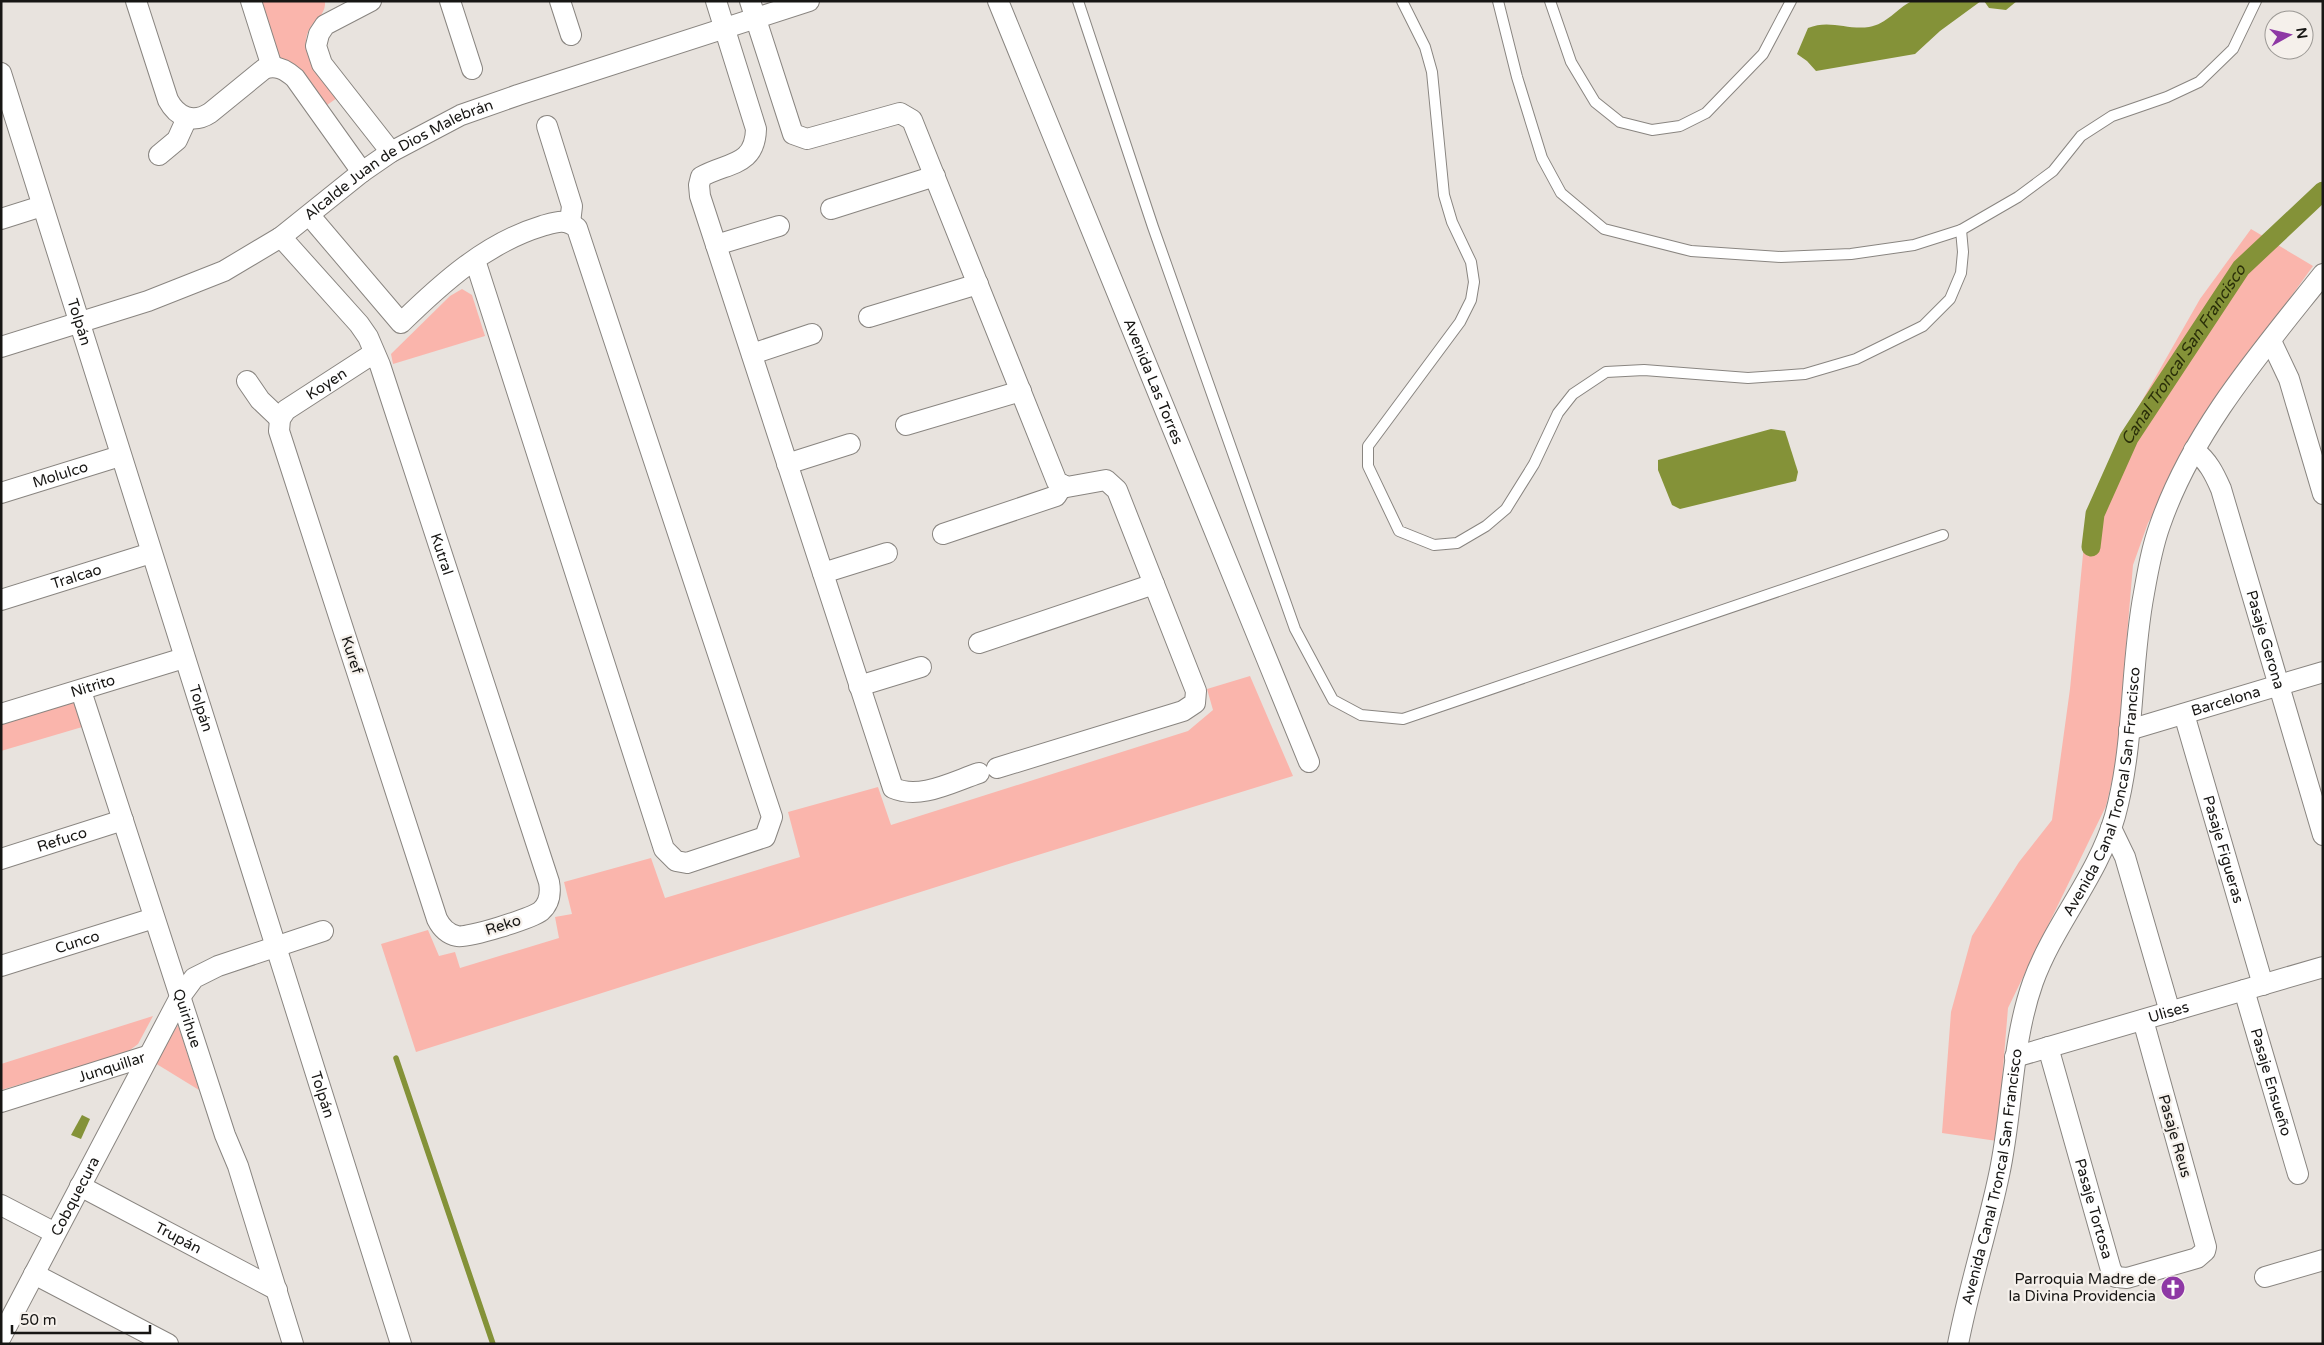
<svg xmlns="http://www.w3.org/2000/svg" width="2324" height="1345" viewBox="0 0 2324 1345" font-family="'Varela Round',sans-serif">
<style>
.green{fill:#fab5ac}
.water{fill:#849238}
.lines{fill:none;stroke-linecap:round;stroke-linejoin:round}
.stream{stroke:#849238;stroke-width:5.5}
.canal{stroke:#849238;stroke-width:19}
.lane-casing{stroke:#898580;stroke-width:12}
.street-casing{stroke:#898580;stroke-width:22}
.lane{stroke:#fff;stroke-width:10}
.street{stroke:#fff;stroke-width:20}
.labels{text-anchor:middle;dominant-baseline:central;stroke-width:4.5;stroke-linejoin:round;paint-order:stroke}
.street-label{font-size:15px;fill:#171614;stroke:#f5f0eb}
.poi-label{font-size:15px;fill:#171614;stroke:#f5f0eb;text-anchor:end}
.water-label{font-size:16px;font-style:italic;fill:#2a2f09;stroke:#f5f0eb}
</style>
<rect width="100%" height="100%" fill="#e8e3de"/>
<g class="green">
<path d="M 255,1 L 325,1 C 326,12 319,17 312,25 C 293,50 322,78 337,98 L 327,105 L 298,67 L 279,57 Z"/>
<polygon points="2251,229 2313,266 2239,369 2148,523 2133,565 2116,764 2106,806 2008,1008 1997,1141 1942,1133 1951,1012 1972,936 2019,862 2052,820 2070,689 2087,513 2119,441 2200,299"/>
<polygon points="462,289 472,295 485,336 393,364 391,354 450,296"/>
<polygon points="1250,676 1293,776 1015,862 416,1052 381,944 428,930 439,956 455,952 460,968 559,938 555,917 572,914 564,882 651,858 665,898 800,857 788,812 878,787 891,825 1188,731 1213,710 1207,689"/>
<polygon points="82,698 89,725 1,751 1,707"/>
<polygon points="153,1016 138,1044 126,1053 1,1090 1,1064"/>
<polygon points="178,1025 199,1090 155,1063"/>
</g>
<g class="water">
<path d="M 1912,1 L 1981,1 L 1940,31 L 1915,54 L 1816,71 L 1807,61 L 1797,54 L 1808,28 C 1829,19 1847,30 1869,27 C 1887,24 1896,9 1912,1 Z"/>
<polygon points="1984,1 2017,1 2006,10 1989,8"/>
<polygon points="1771,429 1785,431 1798,472 1796,481 1680,509 1672,505 1658,470 1658,460"/>
<polygon points="82,1115 90,1119 81,1139 71,1135"/>
</g>
<g class="lines">
<polyline class="stream" points="396,1058 493,1344"/>
<path class="canal" id="s1" d="M 2091,547 L 2095,514 L 2129,438 L 2241,268 L 2323,191"/>
<defs>
<g id="lane">
<polyline points="1078,1 1153,227 1295,629 1333,700 1361,715 1403,719 1943,535"/>
<polyline points="1402,1 1425,47 1432,72 1444,195 1452,222 1471,262 1474,282 1471,300 1460,322 1368,446 1368,466 1399,531 1434,545 1457,543 1486,526 1506,509 1534,464 1558,413 1573,394 1606,372 1644,370 1748,378 1805,374 1856,359 1923,326 1950,299 1961,273 1963,252 1961,230"/>
<polyline points="1498,1 1517,77 1542,158 1561,193 1604,229 1691,251 1781,257 1851,254 1914,245 1961,230 2018,197 2053,171 2081,136 2112,116 2167,97 2199,82 2233,49 2256,1"/>
<polyline points="1550,1 1571,62 1595,102 1620,122 1652,130 1680,126 1706,113 1763,54 1791,1"/>
</g>
<g id="street">
<path d="M 136,1 L 168,100 C 177,117 193,124 210,113 L 264,69 C 276,64 286,70 295,78 L 362,172"/>
<polyline points="251,1 272,67"/>
<polyline points="371,1 325,25 319,34 316,46 322,64 391,152"/>
<polyline points="450,1 472,69"/>
<polyline points="560,1 571,35"/>
<path d="M 716,1 L 756,129 C 755,167 727,162 701,177 L 699,185 L 700,196 L 893,788 C 920,800 952,782 979,773"/>
<polyline points="750,1 793,134 807,139 900,113 912,120 1057,482 1067,487 1106,480 1117,490 1196,691 1195,703 1183,711 997,768"/>
<path id="s2" d="M 998,1 L 1309,762"/>
<path id="s3" d="M 1,73 L 401,1344"/>
<polyline points="547,126 572,206 570,223"/>
<polyline points="159,155 177,140 187,118"/>
<polyline points="831,209 935,176"/>
<path d="M 310,216 L 401,323 C 442,283 486,243 542,226 C 556,222 565,218 577,228 L 772,817 L 765,837 L 687,863 L 676,861 L 664,849 L 475,260"/>
<polyline points="1,219 42,206"/>
<path id="s4" d="M 281,237 L 359,324 L 368,337 L 380,365 L 549,882 C 551,893 550,903 541,911 C 532,918 467,939 457,936 C 447,934 441,927 437,919 L 279,431 L 280,419 L 286,410 L 374,353"/>
<polyline points="716,245 779,226"/>
<polyline points="869,317 978,284"/>
<polyline points="2271,341 2289,379 2323,494"/>
<path id="s5" d="M 1,347 L 148,301 L 224,271 L 281,237 L 362,172 L 391,152 L 461,115 L 518,95 L 809,1"/>
<polyline points="752,354 812,334"/>
<polyline points="247,381 260,400 280,419"/>
<polyline points="906,425 1021,391"/>
<path id="s6" d="M 2194,450 C 2208,461 2214,473 2221,489 L 2323,835"/>
<polyline points="787,464 850,444"/>
<path id="s7" d="M 1,493 L 120,456"/>
<polyline points="943,534 1056,496 1063,485"/>
<polyline points="823,573 887,553"/>
<path id="s8" d="M 1,600 L 151,553"/>
<polyline points="979,643 1154,584"/>
<polyline points="859,686 921,667"/>
<path id="s9" d="M 81,691 L 225,1135 L 238,1166 L 293,1344"/>
<path id="s10" d="M 1,714 L 184,658"/>
<path id="s11" d="M 2184,714 L 2263,985"/>
<path id="s12" d="M 2129,730 L 2323,672"/>
<polyline points="2111,828 2125,857 2170,1012"/>
<path id="s13" d="M 1,859 L 123,820"/>
<path id="s14" d="M 1,966 L 154,918"/>
<path id="s15" d="M 2244,990 L 2298,1174"/>
<path id="s16" d="M 2048,1047 L 2111,1270 L 2116,1277 L 2127,1278 L 2197,1258 L 2205,1251 L 2206,1247 L 2143,1020"/>
<path id="s17" d="M 2015,1057 L 2323,967"/>
<path id="s18" d="M 1,1102 L 147,1056"/>
<path id="s19" d="M 80,1186 L 277,1290"/>
<polyline points="1,1205 55,1233"/>
<polyline points="34,1274 168,1344"/>
<polyline points="2265,1277 2323,1260"/>
<path id="s20" d="M 1,1337 L 180,997 L 194,978 L 218,966 L 323,931"/>
<path id="s21" d="M 1958,1344 C 1969,1287 1987,1232 1999,1175 C 2013,1111 2011,1044 2033,982 C 2054,924 2098,876 2115,816 C 2135,743 2130,666 2144,593 C 2148,570 2152,547 2160,525 C 2193,430 2261,352 2323,274"/>
</g>
</defs>
<use href="#lane" class="lane-casing"/>
<use href="#street" class="street-casing"/>
<use href="#lane" class="lane"/>
<use href="#street" class="street"/>
</g>
<defs>
<symbol id="church-disc" viewBox="-11 -11 22 22"><circle r="9.5" fill="#8e38a5" stroke="#f5f0eb"/><path d="M-1.2-6h2.4v3.5h3.3v2.4h-3.3V6h-2.4V-.1h-3.3v-2.4h3.3Z" fill="#fff"/></symbol>
</defs>
<g fill-rule="evenodd">
<use href="#church-disc" x="2159" y="1274" width="28" height="28"/>
</g>
<g class="labels">
<g class="street-label">
<text stroke="none"><textPath href="#s5" startOffset="444">Alcalde Juan de Dios Malebrán</textPath></text>
<text stroke="none"><textPath href="#s3" startOffset="261">Tolpán</textPath></text>
<text stroke="none"><textPath href="#s2" startOffset="411">Avenida Las Torres</textPath></text>
<text stroke="none"><textPath href="#s4" startOffset="1438">Koyen</textPath></text>
<text stroke="none"><textPath href="#s7" startOffset="62">Molulco</textPath></text>
<text stroke="none"><textPath href="#s4" startOffset="362">Kutral</textPath></text>
<text stroke="none"><textPath href="#s8" startOffset="79">Tralcao</textPath></text>
<text stroke="none"><textPath href="#s6" startOffset="205">Pasaje Gerona</textPath></text>
<text transform="translate(352 655) rotate(72)">Kuref</text>
<text stroke="none"><textPath href="#s10" startOffset="96">Nitrito</textPath></text>
<text stroke="none"><textPath href="#s12" startOffset="101">Barcelona</textPath></text>
<text stroke="none"><textPath href="#s3" startOffset="666">Tolpán</textPath></text>
<text stroke="none"><textPath href="#s21" startOffset="576">Avenida Canal Troncal San Francisco</textPath></text>
<text stroke="none"><textPath href="#s13" startOffset="64">Refuco</textPath></text>
<text stroke="none"><textPath href="#s11" startOffset="141">Pasaje Figueras</textPath></text>
<text transform="translate(503 925) rotate(-18)">Reko</text>
<text stroke="none"><textPath href="#s14" startOffset="80">Cunco</textPath></text>
<text stroke="none"><textPath href="#s17" startOffset="160">Ulises</textPath></text>
<text stroke="none"><textPath href="#s9" startOffset="344">Quirihue</textPath></text>
<text stroke="none"><textPath href="#s18" startOffset="116">Junquillar</textPath></text>
<text stroke="none"><textPath href="#s15" startOffset="96">Pasaje Ensueño</textPath></text>
<text stroke="none"><textPath href="#s3" startOffset="1071">Tolpán</textPath></text>
<text transform="translate(2175 1136) rotate(74)">Pasaje Reus</text>
<text stroke="none"><textPath href="#s21" startOffset="171">Avenida Canal Troncal San Francisco</textPath></text>
<text stroke="none"><textPath href="#s20" startOffset="159">Cobquecura</textPath></text>
<text stroke="none"><textPath href="#s16" startOffset="168">Pasaje Tortosa</textPath></text>
<text stroke="none"><textPath href="#s19" startOffset="111">Trupán</textPath></text>
</g>
<g class="poi-label">
<text x="2156" y="1279">Parroquia Madre de<tspan x="2156" dy="17">la Divina Providencia</tspan></text>
</g>
<g class="water-label">
<text stroke="none"><textPath href="#s1" startOffset="216">Canal Troncal San Francisco</textPath></text>
</g>
</g>
<rect width="2324" height="1345" fill="none" stroke="#171614" stroke-width="5"/>
<g transform="translate(2289 35) rotate(82)"><circle r="24" fill="#f5f0eb" stroke="#9c9995"/>
<path d="M0-4L9 19L0 12L-9 19Z" fill="#8e38a5"/>
<text y="-8" font-size="14" font-weight="bold" text-anchor="middle" fill="#171614">N</text>
</g>
<path d="M12 1325v8h138v-8" fill="none" stroke="#171614" stroke-width="2.5"/>
<text x="20" y="1325" font-size="15" fill="#171614" stroke="#f5f0eb" stroke-width="4" paint-order="stroke">50 m</text>
</svg>
